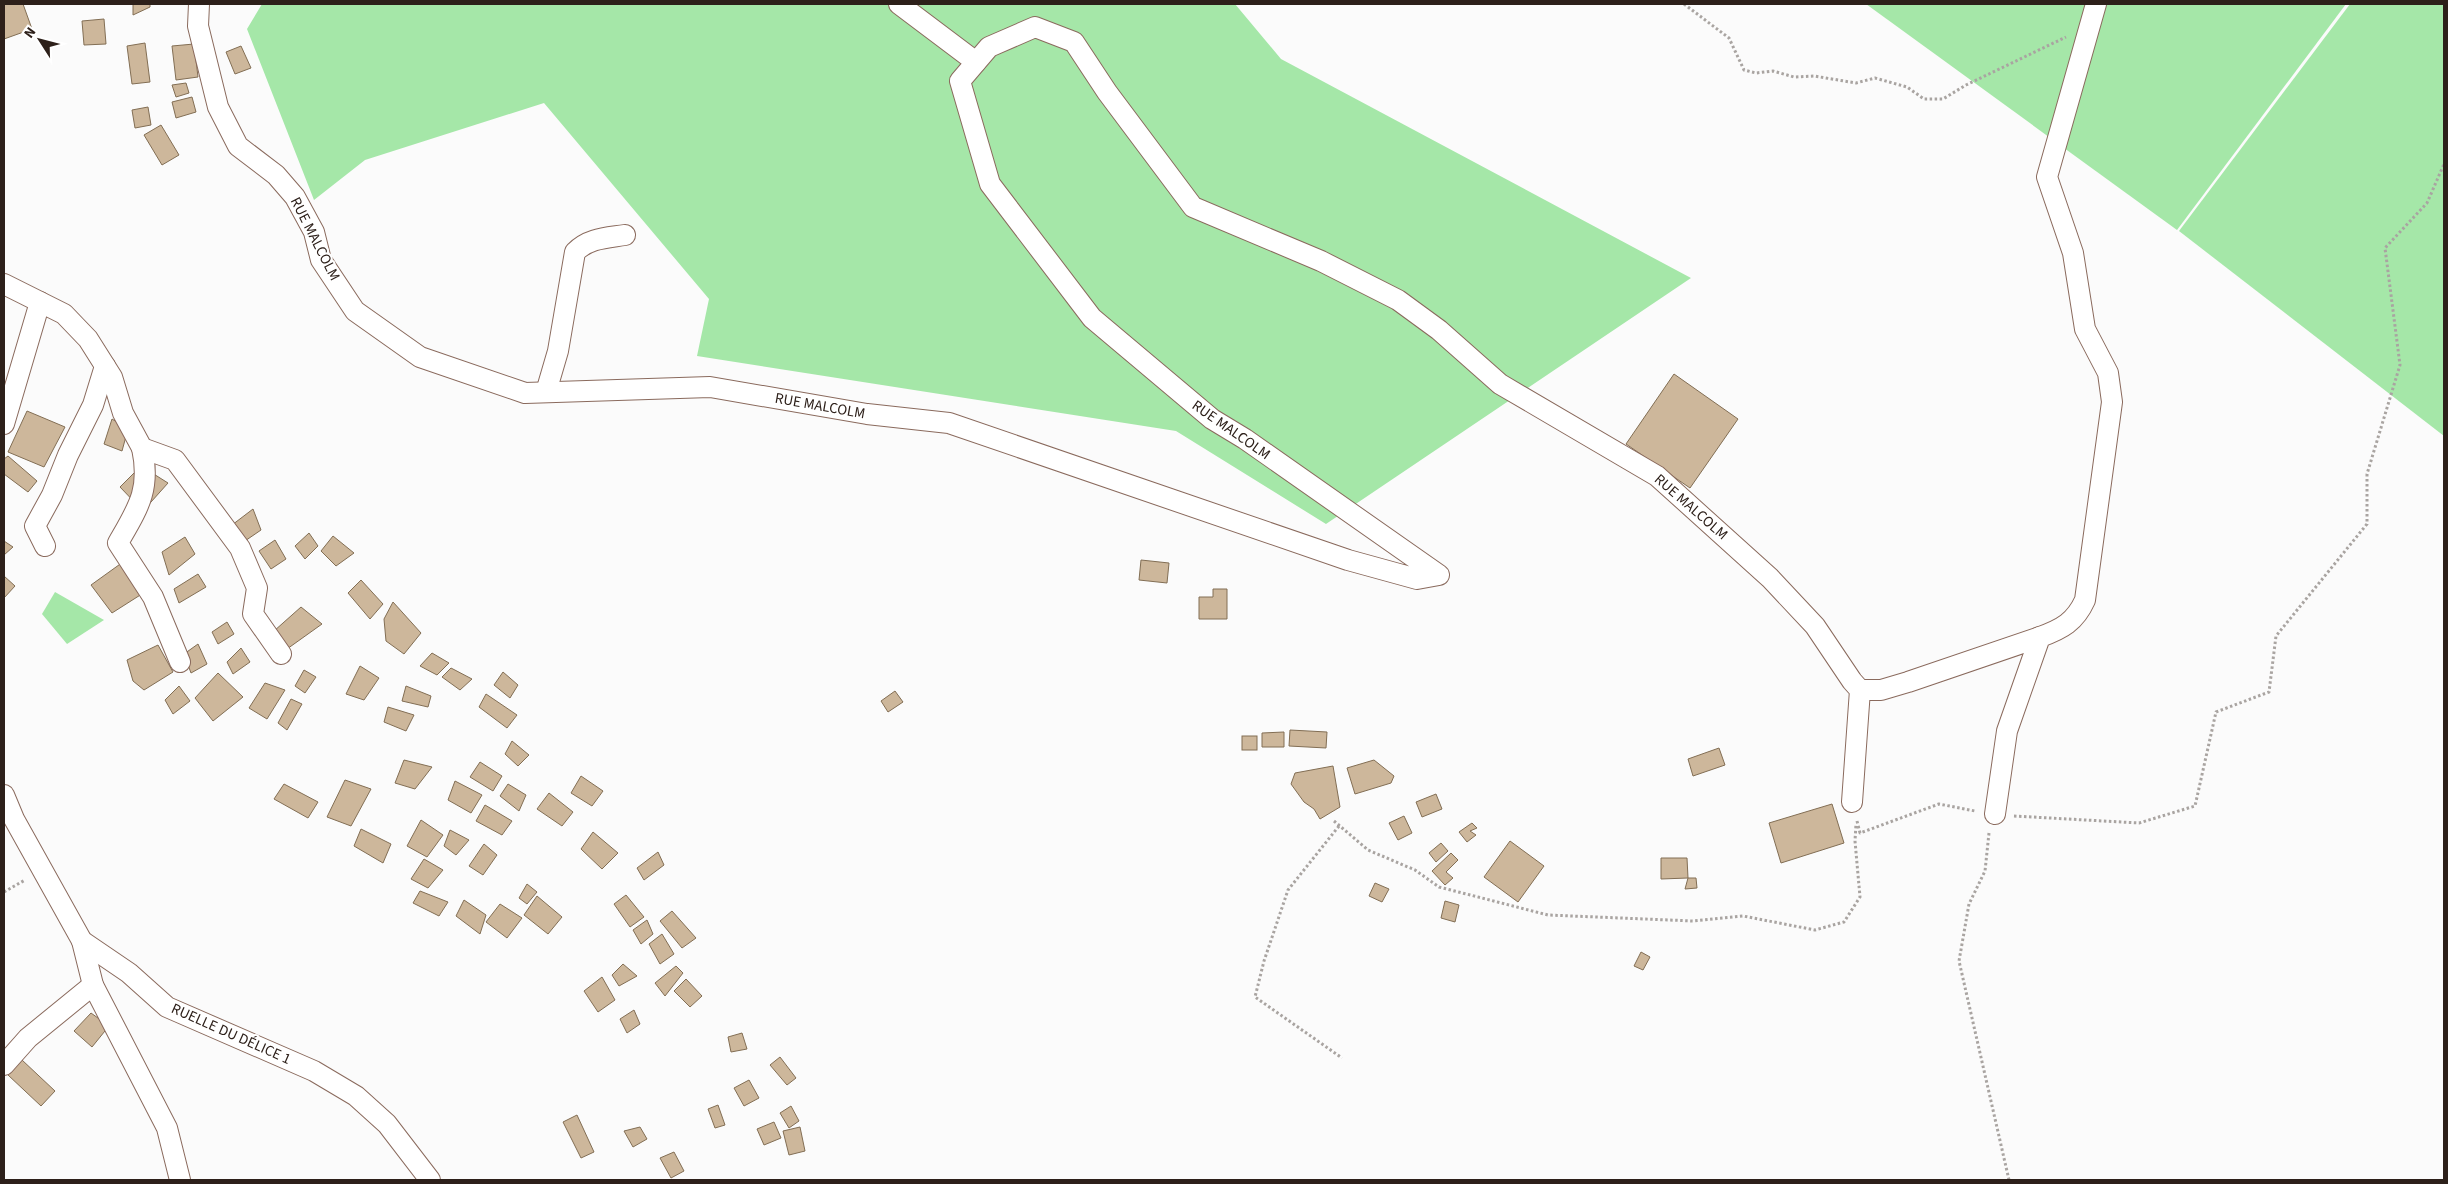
<svg xmlns="http://www.w3.org/2000/svg" width="2448" height="1184" viewBox="0 0 2448 1184" font-family="'Source Sans 3',sans-serif">
<style>
.green{fill:#a5e7a8}
.building{fill:#cdb79b;stroke:#826e54}
.lines{fill:none;stroke-linecap:round;stroke-linejoin:round}
.minor-casing{stroke:#8a6a5d;stroke-width:22}
.path{stroke:#a9a4a1;stroke-width:3;stroke-dasharray:2.5 2.5;stroke-linecap:butt}
.minor{stroke:#fff;stroke-width:20}
.labels{text-anchor:middle;dominant-baseline:central;stroke-width:4;stroke-linejoin:round;paint-order:stroke}
.street-label{font-size:15px;fill:#2d201a;stroke:#fff}
</style>
<rect width="100%" height="100%" fill="#fbfbfb"/>
<g class="green">
<polygon points="262,4 1235,4 1281,59 1691,278 1326,524 1176,431 697,356 709,299 544,103 365,160 314,200 247,29"/>
<polygon points="1866,4 2346,4 2177,230"/>
<polygon points="2350,4 2444,4 2444,436 2179,231"/>
<polygon points="55,592 104,620 67,644 42,614"/>
</g>
<g class="building">
<polygon points="4,4 23,4 32,29 4,39"/>
<polygon points="133,4 150,4 150,7 133,15"/>
<polygon points="104,19 106,44 84,45 82,21"/>
<polygon points="145,43 150,82 132,84 127,46"/>
<polygon points="194,44 198,77 176,80 172,46"/>
<polygon points="241,46 251,68 235,74 226,52"/>
<polygon points="186,83 189,93 176,97 172,85"/>
<polygon points="192,97 196,112 176,118 172,102"/>
<polygon points="148,107 151,125 135,128 132,110"/>
<polygon points="161,125 179,155 162,165 144,135"/>
<polygon points="1674,374 1738,419 1690,488 1626,444"/>
<polygon points="27,411 65,427 44,467 8,452"/>
<polygon points="112,419 128,429 122,451 104,444"/>
<polygon points="8,456 37,481 28,492 4,474 4,459"/>
<polygon points="141,466 168,483 143,511 120,487"/>
<polygon points="253,509 261,530 242,543 232,525"/>
<polygon points="309,533 318,546 305,559 295,546"/>
<polygon points="333,536 354,553 336,566 321,551"/>
<polygon points="185,537 195,554 169,575 162,552"/>
<polygon points="275,540 286,559 271,569 259,551"/>
<polygon points="4,541 13,547 4,555"/>
<polygon points="1141,560 1169,563 1167,583 1139,580"/>
<polygon points="123,562 145,592 112,613 91,585"/>
<polygon points="198,574 206,587 179,603 174,589"/>
<polygon points="4,576 15,586 4,598"/>
<polygon points="361,580 383,604 370,619 348,593"/>
<polygon points="1213,589 1227,589 1227,619 1199,619 1199,597 1213,597"/>
<polygon points="393,602 421,633 404,654 386,641 384,619"/>
<polygon points="301,607 322,624 273,659 274,631"/>
<polygon points="227,622 234,634 218,644 212,632"/>
<polygon points="198,644 207,664 191,673 184,654"/>
<polygon points="158,645 173,672 144,690 133,681 127,660"/>
<polygon points="241,648 250,662 233,674 227,662"/>
<polygon points="432,653 449,663 437,675 420,666"/>
<polygon points="360,666 379,678 364,700 346,694"/>
<polygon points="451,668 472,679 460,690 442,677"/>
<polygon points="304,670 316,677 305,693 295,686"/>
<polygon points="503,672 518,685 510,698 494,685"/>
<polygon points="218,673 243,697 213,721 195,698"/>
<polygon points="265,683 285,690 267,719 249,708"/>
<polygon points="179,686 190,701 173,714 165,700"/>
<polygon points="406,686 431,696 428,707 402,701"/>
<polygon points="895,691 903,702 888,712 881,701"/>
<polygon points="486,694 517,715 507,728 479,707"/>
<polygon points="291,699 302,704 287,730 278,723"/>
<polygon points="388,707 414,715 406,731 384,722"/>
<polygon points="1290,730 1327,732 1326,748 1289,746"/>
<polygon points="1284,732 1284,747 1262,747 1262,733"/>
<rect x="1242" y="736" width="15" height="14"/>
<polygon points="512,741 529,755 518,766 505,754"/>
<polygon points="1719,748 1725,765 1693,776 1688,759"/>
<polygon points="404,760 432,767 415,789 395,783"/>
<polygon points="1374,760 1394,776 1391,783 1355,794 1347,768"/>
<polygon points="480,762 502,776 493,791 470,777"/>
<polygon points="1333,766 1340,807 1320,819 1314,809 1304,802 1291,784 1295,773"/>
<polygon points="581,776 603,791 592,806 571,793"/>
<polygon points="345,780 371,789 351,826 327,817"/>
<polygon points="455,781 482,795 471,813 448,800"/>
<polygon points="284,784 318,802 308,818 274,799"/>
<polygon points="508,784 526,795 519,811 500,796"/>
<polygon points="549,793 573,812 562,826 537,809"/>
<polygon points="1436,794 1442,809 1422,817 1416,802"/>
<polygon points="1832,804 1844,843 1781,863 1769,823"/>
<polygon points="485,805 512,821 502,835 476,821"/>
<polygon points="1404,816 1412,833 1398,840 1389,823"/>
<polygon points="421,820 443,835 427,857 407,846"/>
<polygon points="1472,823 1477,828 1470,831 1476,835 1467,842 1459,832"/>
<polygon points="361,829 391,844 383,863 354,846"/>
<polygon points="450,830 469,840 456,855 444,846"/>
<polygon points="593,832 618,853 602,869 581,849"/>
<polygon points="1510,841 1544,866 1518,902 1484,877"/>
<polygon points="1441,843 1448,851 1436,862 1429,853"/>
<polygon points="484,844 497,855 483,875 469,866"/>
<polygon points="658,852 664,865 644,880 637,868"/>
<polygon points="1451,853 1458,860 1446,872 1453,878 1445,885 1432,871"/>
<polygon points="1661,858 1687,858 1688,878 1661,879"/>
<polygon points="424,859 443,870 428,888 411,879"/>
<polygon points="1688,878 1696,878 1697,888 1685,889"/>
<polygon points="1375,883 1389,889 1382,902 1369,896"/>
<polygon points="527,884 537,892 527,904 519,898"/>
<polygon points="420,891 448,902 439,916 413,903"/>
<polygon points="626,895 644,917 630,927 614,904"/>
<polygon points="537,896 562,917 548,934 524,915"/>
<polygon points="464,900 486,915 480,934 456,916"/>
<polygon points="1445,901 1459,905 1455,922 1441,918"/>
<polygon points="500,904 522,918 507,938 486,922"/>
<polygon points="672,911 696,938 682,948 660,921"/>
<polygon points="647,920 653,934 641,944 633,930"/>
<polygon points="662,934 674,954 660,964 649,944"/>
<polygon points="1641,952 1650,957 1643,970 1634,966"/>
<polygon points="623,964 637,976 619,986 612,975"/>
<polygon points="676,966 683,973 665,996 655,983"/>
<polygon points="602,977 615,1000 598,1012 584,991"/>
<polygon points="686,979 702,996 690,1007 674,991"/>
<polygon points="634,1010 640,1024 627,1033 620,1019"/>
<polygon points="91,1013 109,1026 92,1047 74,1031"/>
<polygon points="742,1033 747,1049 731,1052 728,1037"/>
<polygon points="780,1057 796,1078 787,1085 770,1065"/>
<polygon points="22,1060 55,1091 41,1106 8,1075"/>
<polygon points="749,1080 759,1098 744,1106 734,1088"/>
<polygon points="718,1105 725,1125 715,1128 708,1109"/>
<polygon points="791,1106 799,1121 789,1128 780,1113"/>
<polygon points="577,1115 594,1152 581,1158 563,1122"/>
<polygon points="774,1122 781,1138 764,1145 757,1129"/>
<polygon points="640,1127 647,1139 633,1147 624,1131"/>
<polygon points="800,1127 805,1151 789,1155 783,1131"/>
<polygon points="674,1152 684,1171 671,1178 660,1158"/>
</g>
<g class="lines">
<defs>
<g id="minor">
<polyline points="199,4 198,26 218,107 238,146 276,175 295,197 314,232 321,260 355,311 420,357 525,393 710,387 867,414 949,423 1348,560 1417,579 1439,575 1245,439 1212,419 1092,318 990,184 960,81 989,47 1035,27 1074,42 1107,92 1193,207 1321,261 1398,300 1439,330 1500,384 1657,476 1770,578 1815,626 1852,681 1860,690 1852,802"/>
<polyline points="899,4 976,62"/>
<polyline points="4,284 64,314 88,339 112,377 123,413 142,448 175,460 240,548 257,588 253,614 281,654"/>
<path d="M 546,392 L 558,351 L 575,252 C 589,238 606,238 625,235"/>
<polyline points="4,424 40,302"/>
<path d="M 142,448 C 151,490 138,508 118,543 L 153,597 L 180,662"/>
<polyline points="45,546 35,526 52,495 68,455 93,405 105,366"/>
<polyline points="1860,690 1881,690 1908,682 2040,637"/>
<polyline points="4,795 14,819 82,941 129,973 167,1007 314,1071 356,1096 387,1124 430,1180"/>
<path d="M 1995,814 L 2007,731 L 2040,637 C 2062,629 2075,622 2085,600 L 2112,402 L 2108,373 L 2085,329 L 2073,253 L 2047,177 L 2096,4"/>
<polyline points="82,941 93,985 167,1128 180,1180"/>
<polyline points="4,1065 28,1038 93,985"/>
</g>
</defs>
<use href="#minor" class="minor-casing"/>
<g class="path">
<polyline points="1684,4 1729,38 1744,70 1756,73 1773,71 1794,77 1814,76 1856,83 1875,78 1907,87 1924,99 1943,99 1966,85 2066,37"/>
<polyline points="2014,816 2139,823 2195,806 2216,712 2269,692 2276,636 2367,524 2367,474 2400,365 2385,248 2427,203 2444,164"/>
<polyline points="1334,821 1368,850 1415,870 1439,887 1548,915 1693,921 1743,916 1815,930 1844,922 1860,897 1855,841 1856,824"/>
<polyline points="1857,821 1860,833 1939,804 1975,811"/>
<polyline points="1339,826 1288,890 1264,961 1255,997 1342,1058"/>
<polyline points="1989,833 1985,871 1969,904 1959,961 2009,1180"/>
<polyline points="4,892 25,880"/>
</g>
<use href="#minor" class="minor"/>
</g>
<g class="labels">
<g class="street-label">
<text transform="translate(315 239) rotate(63)">RUE MALCOLM</text>
<text transform="translate(820 406) rotate(10)">RUE MALCOLM</text>
<text transform="translate(1231 430) rotate(35)">RUE MALCOLM</text>
<text transform="translate(1691 507) rotate(41)">RUE MALCOLM</text>
<text transform="translate(231 1034) rotate(24)">RUELLE DU DÉLICE 1</text>
</g>
</g>
<rect width="2448" height="1184" fill="none" stroke="#2d201a" stroke-width="10"/>
<g transform="translate(40 40) rotate(306)" stroke="#ffffff" stroke-width="4" paint-order="stroke">
<path d="M0-4L9 19L0 12L-9 19Z" fill="#2d201a"/>
<text y="-8" font-size="14" font-weight="bold" text-anchor="middle" fill="#2d201a">N</text>
</g>
</svg>
